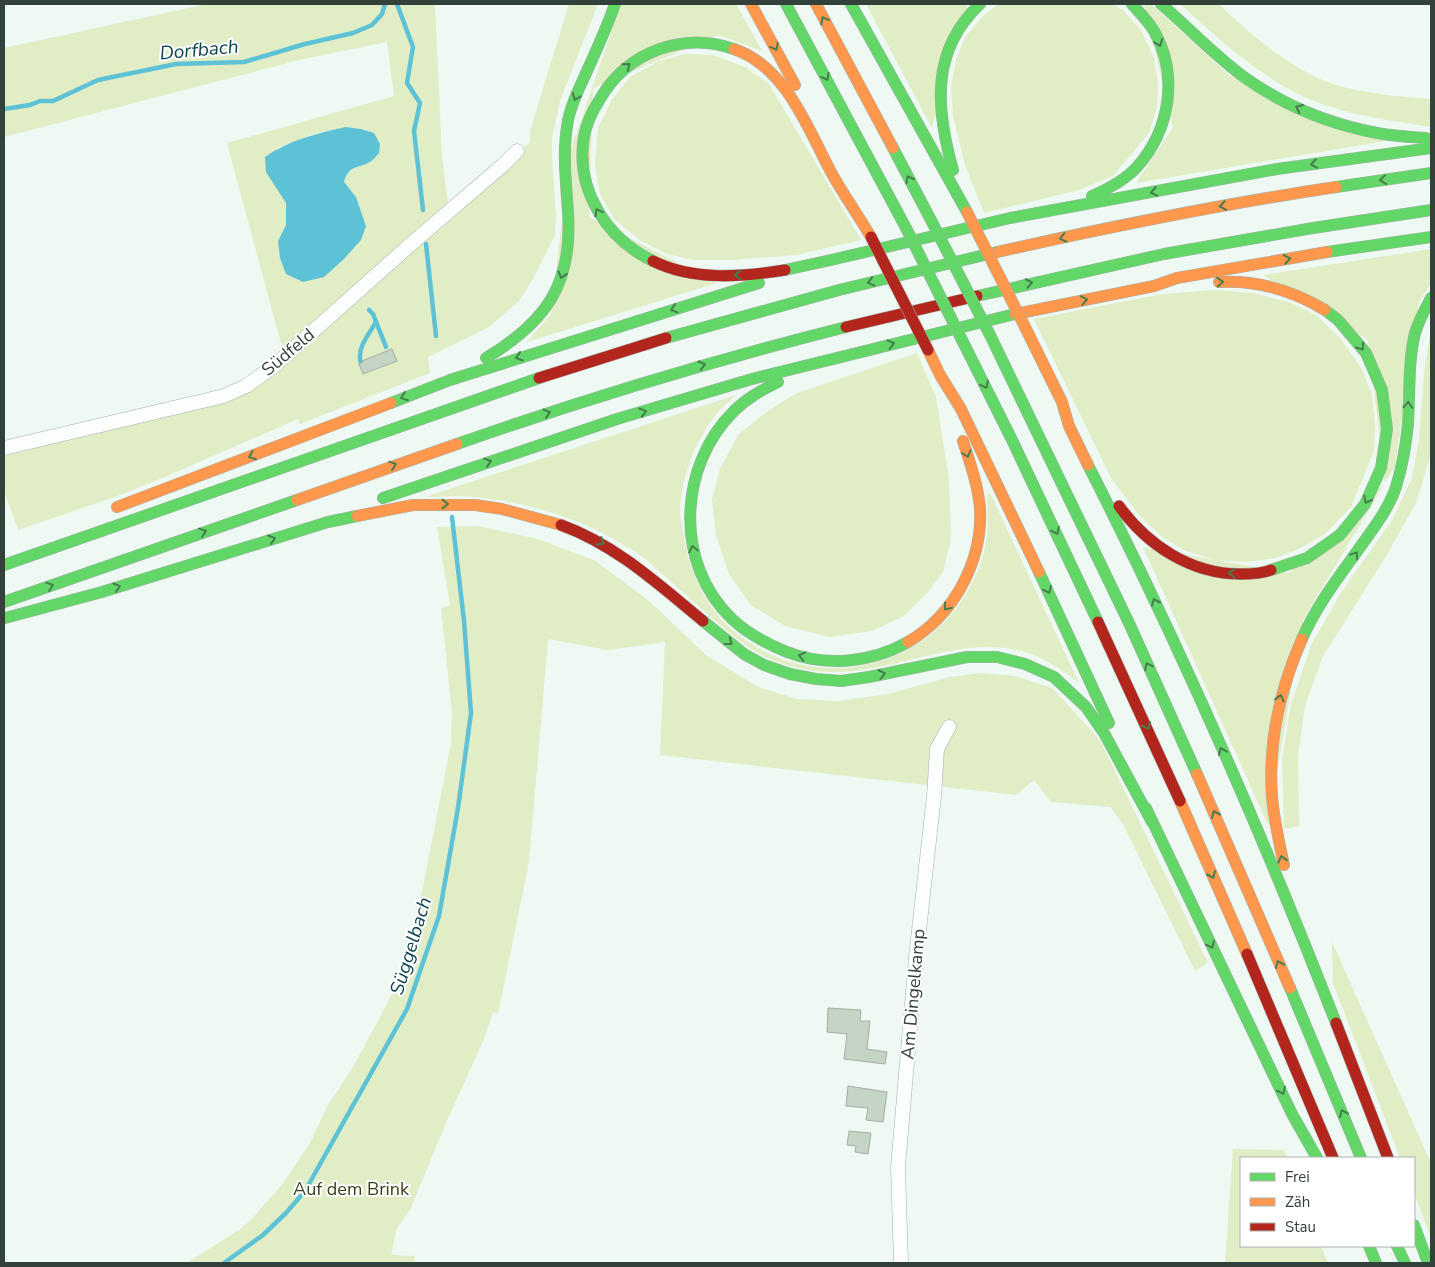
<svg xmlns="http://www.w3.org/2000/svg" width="1435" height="1267" viewBox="0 0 1435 1267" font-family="'Nunito Sans',sans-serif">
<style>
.green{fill:#e0edc5;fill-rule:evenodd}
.water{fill:#5dc2d6}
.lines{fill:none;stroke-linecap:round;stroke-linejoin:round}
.stream{stroke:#5dc2d6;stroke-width:4.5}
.building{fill:#c4d5c5;stroke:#a4ada6}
.street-casing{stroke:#a4b0ab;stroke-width:15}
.fast-casing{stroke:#a4b0ab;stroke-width:12}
.slow-casing{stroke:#a4b0ab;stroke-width:12}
.jam-casing{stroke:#a4b0ab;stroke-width:12}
.street{stroke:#fcfefd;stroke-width:14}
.fast{stroke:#63d668;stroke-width:11}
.slow{stroke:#ff974d;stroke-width:11}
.jam{stroke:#b3261e;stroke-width:11}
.fast-bridge-casing{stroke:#a4b0ab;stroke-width:12;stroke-linecap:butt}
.slow-bridge-casing{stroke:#a4b0ab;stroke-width:12;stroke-linecap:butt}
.jam-bridge-casing{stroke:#a4b0ab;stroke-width:12;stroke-linecap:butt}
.fast-bridge{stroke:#63d668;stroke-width:11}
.slow-bridge{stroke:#ff974d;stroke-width:11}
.jam-bridge{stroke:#b3261e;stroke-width:11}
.oneway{stroke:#467d4d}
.labels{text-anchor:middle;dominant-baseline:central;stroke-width:4;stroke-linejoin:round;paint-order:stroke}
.street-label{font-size:18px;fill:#33413b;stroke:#fff}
.park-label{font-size:18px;fill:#383f19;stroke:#fff}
.water-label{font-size:19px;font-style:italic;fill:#0c4451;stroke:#fff}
</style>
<rect width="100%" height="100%" fill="#eef9f4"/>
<g class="green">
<path d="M 207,4 L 435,4 L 442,157 L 448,204 L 507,165 L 530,142 L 530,131 L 569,4 L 598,4 L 560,101 L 552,138 L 552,158 L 556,216 L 555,235 L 534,277 L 519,301 L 489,327 L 428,357 L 430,373 L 300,424 L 298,419 L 165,477 L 115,497 L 18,530 L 4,491 L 4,456 L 228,399 L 264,382 L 288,360 L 280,340 L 227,143 L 394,96 L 387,42 L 303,59 L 4,137 L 4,48 ZM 346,127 L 361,129 L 371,161 L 355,168 L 347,174 L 344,182 L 356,197 L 366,226 L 361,240 L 344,259 L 323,277 L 278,241 L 286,225 L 286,203 L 278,189 L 277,148 L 313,134 Z"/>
<polygon points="621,4 736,4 762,51 719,35 593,88 589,217 717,283 527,342 551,314 570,152"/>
<polygon points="866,4 968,4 932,128"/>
<polygon points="999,4 1112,4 1123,10 1142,32 1154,58 1158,85 1157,108 1149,133 1113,176 1079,190 984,213 965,165 953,116 951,88 956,60 965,37 985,14"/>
<polygon points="1144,4 1151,4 1229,75 1385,141 1136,183 1173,127"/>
<path d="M 1180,4 L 1219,4 C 1252,36 1297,75 1343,87 C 1372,94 1402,97 1431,99 L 1431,127 C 1389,120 1344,115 1305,97 C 1260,77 1216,37 1180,4 Z"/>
<polygon points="685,54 713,55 745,67 769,84 861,240 796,255 735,260 694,260 667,254 641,241 615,220 600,194 595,166 598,128 612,99 630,77 657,62"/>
<polygon points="1431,249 1431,283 1419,302 1395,466 1303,620 1268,825 1143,547 1289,573 1385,483 1368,340 1263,275"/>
<polygon points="1214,290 1252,293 1289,302 1316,315 1341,339 1362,369 1372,395 1375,425 1374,451 1351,507 1326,533 1301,548 1276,558 1247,562 1215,560 1186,551 1162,537 1138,514 1111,478 1034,319 1163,294"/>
<polygon points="1431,329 1431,454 1416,503 1385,558 1323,656 1305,706 1298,757 1299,826 1284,829 1282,760 1291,704 1312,643 1341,593 1392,520 1412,478 1419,439 1424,373"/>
<polygon points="917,353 936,397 949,479 951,538 943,572 929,591 904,616 872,631 829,637 785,626 751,605 729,574 716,535 712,499 720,469 738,435 769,410 797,393"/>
<path d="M 736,395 C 729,402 720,409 714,417 C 694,444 681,478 680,511 C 680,518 682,524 683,530 C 687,560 697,589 716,613 C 725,625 738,635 750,643 C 823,691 924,668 967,592 C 975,578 982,563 985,547 C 989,530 988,511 987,494 L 990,493 L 1079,683 C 1065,672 1048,660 1031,654 C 976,635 923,660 868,669 C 840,674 810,673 783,664 C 755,655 732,636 711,617 C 688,597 666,577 643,557 C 635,551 625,546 617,541 C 574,516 524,502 474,497 C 458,495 441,497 425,497 Z"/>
<polygon points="478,526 538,539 594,560 648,600 706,655 758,687 797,699 838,701 888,694 950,677 980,673 1015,676 1052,688 1100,740 1208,963 1195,971 1123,824 1110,807 1051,802 1034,780 1016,795 660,755 665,642 608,650 548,639 529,862 498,1014 493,1012 484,1039 446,1123 410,1210 397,1228 391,1255 415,1256 414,1263 187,1263 239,1230 250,1221 284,1182 310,1143 327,1107 353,1067 396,987 413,938 451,743 452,712 441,608 450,605 437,527"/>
<polygon points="1332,942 1431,1163 1431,1238 1414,1193 1414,1158 1400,1158 1333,983"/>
<polygon points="1233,1149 1284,1150 1287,1158 1241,1158 1241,1246 1321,1246 1328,1263 1225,1263"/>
</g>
<path class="water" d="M 346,127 L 361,129 L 374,133 L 380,144 L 379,153 C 376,156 373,160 370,162 C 357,169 349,165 344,182 L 356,197 L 366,226 L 361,240 L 344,259 L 324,277 L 303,282 L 286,274 L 280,258 L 278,241 L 286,225 L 286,203 L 266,172 L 265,157 C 289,140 318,133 346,127 Z"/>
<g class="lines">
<g class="stream">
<polyline points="397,4 413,47 407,83 420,103 414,131 423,210"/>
<polyline points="4,109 30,105 40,101 53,101 98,80 176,64 244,62 305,44 353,33 372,25 382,14 385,4"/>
<polyline points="426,244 436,336"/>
<polyline points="369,310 373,314 386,347"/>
<path d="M 361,363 C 356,349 369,334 376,322"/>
<polyline points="224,1263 263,1235 286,1213 305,1191 407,1009 439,916 458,808 471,713 464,621 452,517"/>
</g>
</g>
<g class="building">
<polygon points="392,349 397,361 363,374 359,364 363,362 362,361"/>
<polygon points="828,1008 861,1010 860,1021 870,1021 867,1049 887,1052 885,1064 844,1059 847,1034 827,1032"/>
<polygon points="848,1086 887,1092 883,1122 866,1120 868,1108 846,1106"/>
<polygon points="849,1131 871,1133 868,1154 855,1152 856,1146 847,1145"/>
</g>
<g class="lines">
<defs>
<g id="street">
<polyline points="4,448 224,396 246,386 274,366 411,244 503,165 517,151"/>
<polyline points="901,1263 898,1167 916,957 934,796 937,749 949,727"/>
</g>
<g id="fast">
<polyline points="786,4 906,228"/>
<polyline points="851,4 967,212"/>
<path d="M 1161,4 C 1189,28 1214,55 1244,77 C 1283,105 1329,124 1377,133 C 1393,136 1409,137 1426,138"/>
<polyline points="893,148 932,222"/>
<path d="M 953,170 C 936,109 930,51 980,4"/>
<polyline points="1336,187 1431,173"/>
<path d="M 1092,196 C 1108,189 1125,180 1137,167 C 1170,130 1179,75 1154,31 C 1148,21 1140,13 1132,4"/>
<polyline points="1327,252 1431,237"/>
<path d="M 653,261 C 607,239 575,190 584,137 C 586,124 593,110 600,99 C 627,52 683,31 734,49"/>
<polyline points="785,270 831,260 1010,218 1277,169 1431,148"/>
<polyline points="977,296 1164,254 1313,228 1431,210"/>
<polyline points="990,335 1129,623 1197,774"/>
<polyline points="666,338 839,290 997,252"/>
<polyline points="963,342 1013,442 1098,622"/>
<path d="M 486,358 C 546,322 573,284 568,212 C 566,181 562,151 568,121 C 571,103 580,87 587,71 C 597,49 607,27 615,4"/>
<path d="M 778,382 C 762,390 747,398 734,411 C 678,466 674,564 732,619 C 748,634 767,644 787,652 C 826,667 871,663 908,642"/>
<polyline points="391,403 450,380 759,283"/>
<path d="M 457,444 C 585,399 715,360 846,327"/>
<path d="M 1088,465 C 1180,646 1262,833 1336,1023"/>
<polyline points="383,498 617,419 752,379 1015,314"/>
<polyline points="4,565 539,378"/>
<polyline points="1271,570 1307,558 1340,535 1365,504 1381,468 1387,429 1382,390 1366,353 1338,320 1325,310"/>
<polyline points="1039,572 1109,723"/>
<polyline points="4,602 297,500"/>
<polyline points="5,618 102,592 328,522 357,516"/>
<polyline points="703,621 744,654 764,665 790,674 816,679 841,681 869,677 967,657 997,657 1025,664 1054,677 1086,707 1104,733 1152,822"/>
<path d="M 1302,639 C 1317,604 1341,574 1363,543 C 1375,526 1389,508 1396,487 C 1402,467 1406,445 1408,424 C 1410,393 1408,362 1415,333 C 1419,320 1425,309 1431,298"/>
<polyline points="1146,808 1292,1114 1317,1158"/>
<polyline points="1290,988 1361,1158"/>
<polyline points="1414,1225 1428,1263"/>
<polyline points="1369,1246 1376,1263"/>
<polyline points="1397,1246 1405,1263"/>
</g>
<g id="slow">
<polyline points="751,4 795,85"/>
<polyline points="816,4 893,148"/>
<path d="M 734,49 C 786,67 807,127 831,172 C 843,194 858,215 871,237"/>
<path d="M 997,252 C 1109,227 1222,204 1336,187"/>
<path d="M 1219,282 C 1258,280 1292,290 1325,310"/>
<polyline points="1015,314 1154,286 1177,278 1327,252"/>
<polyline points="1025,327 1062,402 1069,426 1088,465"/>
<polyline points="928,350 940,375 961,409 1039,572"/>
<polyline points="297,500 457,444"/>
<polyline points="117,507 391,403"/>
<polyline points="357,516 413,505 475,505 502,509 561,525"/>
<path d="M 908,642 C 954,615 983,561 980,508 C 978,485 970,463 963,441"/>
<polyline points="1197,774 1290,988"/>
<polyline points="1180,801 1247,954"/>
<path d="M 1284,865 C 1279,842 1274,820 1272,797 C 1268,742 1280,689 1302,639"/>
</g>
<g id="jam">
<path d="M 653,261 C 693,281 742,277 785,270"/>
<polyline points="846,327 977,296"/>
<polyline points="539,378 666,338"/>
<path d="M 1119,506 C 1147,545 1191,574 1240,574 C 1250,574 1261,574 1271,570"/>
<path d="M 561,525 C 616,545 658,584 703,621"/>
<polyline points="1098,622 1180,801"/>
<polyline points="1247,954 1333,1158"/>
<polyline points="1336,1023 1388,1158"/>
</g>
</defs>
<use href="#street" class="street-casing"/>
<use href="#fast" class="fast-casing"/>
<use href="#slow" class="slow-casing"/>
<use href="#jam" class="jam-casing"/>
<use href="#street" class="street"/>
<use href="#fast" class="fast"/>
<use href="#slow" class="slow"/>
<use href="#jam" class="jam"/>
<defs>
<g id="fast-bridge">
<polyline points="932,222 990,335"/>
<polyline points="906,228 963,342"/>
</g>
<polyline id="slow-bridge" points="967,212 1025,327"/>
<polyline id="jam-bridge" points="871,237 928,350"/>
</defs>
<use href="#fast-bridge" class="fast-bridge-casing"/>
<use href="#slow-bridge" class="slow-bridge-casing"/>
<use href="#jam-bridge" class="jam-bridge-casing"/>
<use href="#fast-bridge" class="fast-bridge"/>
<use href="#slow-bridge" class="slow-bridge"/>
<use href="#jam-bridge" class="jam-bridge"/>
</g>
<defs><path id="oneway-chevron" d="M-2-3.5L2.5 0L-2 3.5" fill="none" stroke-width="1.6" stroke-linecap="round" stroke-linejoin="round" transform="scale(1.25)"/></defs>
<g class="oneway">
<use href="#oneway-chevron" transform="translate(824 20) rotate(-118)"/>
<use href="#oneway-chevron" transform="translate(1159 43) rotate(68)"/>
<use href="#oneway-chevron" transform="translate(775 47) rotate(62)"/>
<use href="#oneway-chevron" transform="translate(627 66) rotate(-39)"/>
<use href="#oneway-chevron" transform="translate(826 77) rotate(61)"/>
<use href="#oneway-chevron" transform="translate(576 97) rotate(111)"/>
<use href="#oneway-chevron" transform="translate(1299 108) rotate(-156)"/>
<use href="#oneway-chevron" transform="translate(1314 164) rotate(172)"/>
<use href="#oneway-chevron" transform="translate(909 179) rotate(-118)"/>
<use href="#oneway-chevron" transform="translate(1383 180) rotate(172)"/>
<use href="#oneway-chevron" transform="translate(1154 192) rotate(169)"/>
<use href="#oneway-chevron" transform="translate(1223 206) rotate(170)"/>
<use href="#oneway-chevron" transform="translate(598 212) rotate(-119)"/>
<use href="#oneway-chevron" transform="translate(1063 238) rotate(168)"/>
<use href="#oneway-chevron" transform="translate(1287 259) rotate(-10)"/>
<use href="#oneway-chevron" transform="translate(562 275) rotate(107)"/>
<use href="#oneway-chevron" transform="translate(738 275) rotate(178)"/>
<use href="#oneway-chevron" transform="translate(871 282) rotate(165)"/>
<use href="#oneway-chevron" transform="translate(1220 282) rotate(-4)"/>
<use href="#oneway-chevron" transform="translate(1029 283) rotate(-12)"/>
<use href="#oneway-chevron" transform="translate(1084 300) rotate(-11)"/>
<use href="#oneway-chevron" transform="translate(674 309) rotate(162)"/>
<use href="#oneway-chevron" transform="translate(891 344) rotate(-14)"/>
<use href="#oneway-chevron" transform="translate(1361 347) rotate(55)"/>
<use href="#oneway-chevron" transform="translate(519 357) rotate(162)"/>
<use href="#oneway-chevron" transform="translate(702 365) rotate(-16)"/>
<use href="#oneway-chevron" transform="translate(985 385) rotate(64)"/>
<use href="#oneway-chevron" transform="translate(404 397) rotate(159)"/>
<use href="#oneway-chevron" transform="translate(1408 405) rotate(-87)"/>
<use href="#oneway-chevron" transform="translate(643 412) rotate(-17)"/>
<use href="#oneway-chevron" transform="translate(547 413) rotate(-18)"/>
<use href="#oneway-chevron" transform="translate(967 454) rotate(72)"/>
<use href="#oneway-chevron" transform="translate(252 456) rotate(159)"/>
<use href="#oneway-chevron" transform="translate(488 462) rotate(-18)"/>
<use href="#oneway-chevron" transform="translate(393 465) rotate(-19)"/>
<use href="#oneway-chevron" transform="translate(1367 500) rotate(118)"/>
<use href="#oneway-chevron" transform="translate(445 504)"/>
<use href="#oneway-chevron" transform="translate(1056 531) rotate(64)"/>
<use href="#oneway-chevron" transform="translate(203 532) rotate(-19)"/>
<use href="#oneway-chevron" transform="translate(272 539) rotate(-17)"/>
<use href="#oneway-chevron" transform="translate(601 542) rotate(32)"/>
<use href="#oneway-chevron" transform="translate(693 549) rotate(-102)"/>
<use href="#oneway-chevron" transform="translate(1355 555) rotate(-56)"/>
<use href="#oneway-chevron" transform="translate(1232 573) rotate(-176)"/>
<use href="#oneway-chevron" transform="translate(50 586) rotate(-19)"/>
<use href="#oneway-chevron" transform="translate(117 587) rotate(-17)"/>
<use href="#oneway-chevron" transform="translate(1048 590) rotate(65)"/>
<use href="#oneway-chevron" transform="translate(1155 602) rotate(-114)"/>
<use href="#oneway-chevron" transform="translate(947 607) rotate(129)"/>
<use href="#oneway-chevron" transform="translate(729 642) rotate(37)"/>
<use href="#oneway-chevron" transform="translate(802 656) rotate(-166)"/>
<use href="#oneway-chevron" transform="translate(1148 666) rotate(-115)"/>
<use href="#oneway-chevron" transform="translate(882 674) rotate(-12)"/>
<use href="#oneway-chevron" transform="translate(1280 698) rotate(-76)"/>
<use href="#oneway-chevron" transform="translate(1147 726) rotate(66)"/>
<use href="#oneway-chevron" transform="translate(1222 751) rotate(-113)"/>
<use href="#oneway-chevron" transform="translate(1215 814) rotate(-114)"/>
<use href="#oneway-chevron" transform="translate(1282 859) rotate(-104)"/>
<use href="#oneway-chevron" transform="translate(1212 875) rotate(66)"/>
<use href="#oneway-chevron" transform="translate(1211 945) rotate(64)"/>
<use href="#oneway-chevron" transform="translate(1279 964) rotate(-113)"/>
<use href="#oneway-chevron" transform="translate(1282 1091) rotate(64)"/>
<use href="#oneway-chevron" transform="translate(1343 1113) rotate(-113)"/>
</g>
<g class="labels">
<g class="street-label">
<text transform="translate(288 352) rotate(-40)">Südfeld</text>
<text transform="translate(913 994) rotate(-85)">Am Dingelkamp</text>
</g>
<g class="park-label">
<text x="351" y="1189">Auf dem Brink</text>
</g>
<g class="water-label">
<text transform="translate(199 50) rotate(-5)">Dorfbach</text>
<text transform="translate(411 946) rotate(-73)">Süggelbach</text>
</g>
</g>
<rect width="1435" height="1267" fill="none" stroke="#33413b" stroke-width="10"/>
<rect x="1240" y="1157" width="175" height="90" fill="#ffffff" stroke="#adb3b1"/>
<rect x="1250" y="1173" width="25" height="8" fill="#63d668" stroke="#adb3b1"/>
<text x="1285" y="1182" font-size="15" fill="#33413b">Frei</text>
<rect x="1250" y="1198" width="25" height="8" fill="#ff974d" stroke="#adb3b1"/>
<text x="1285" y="1207" font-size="15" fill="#33413b">Zäh</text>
<rect x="1250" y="1223" width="25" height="8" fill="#b3261e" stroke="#adb3b1"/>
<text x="1285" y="1232" font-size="15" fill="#33413b">Stau</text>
</svg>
